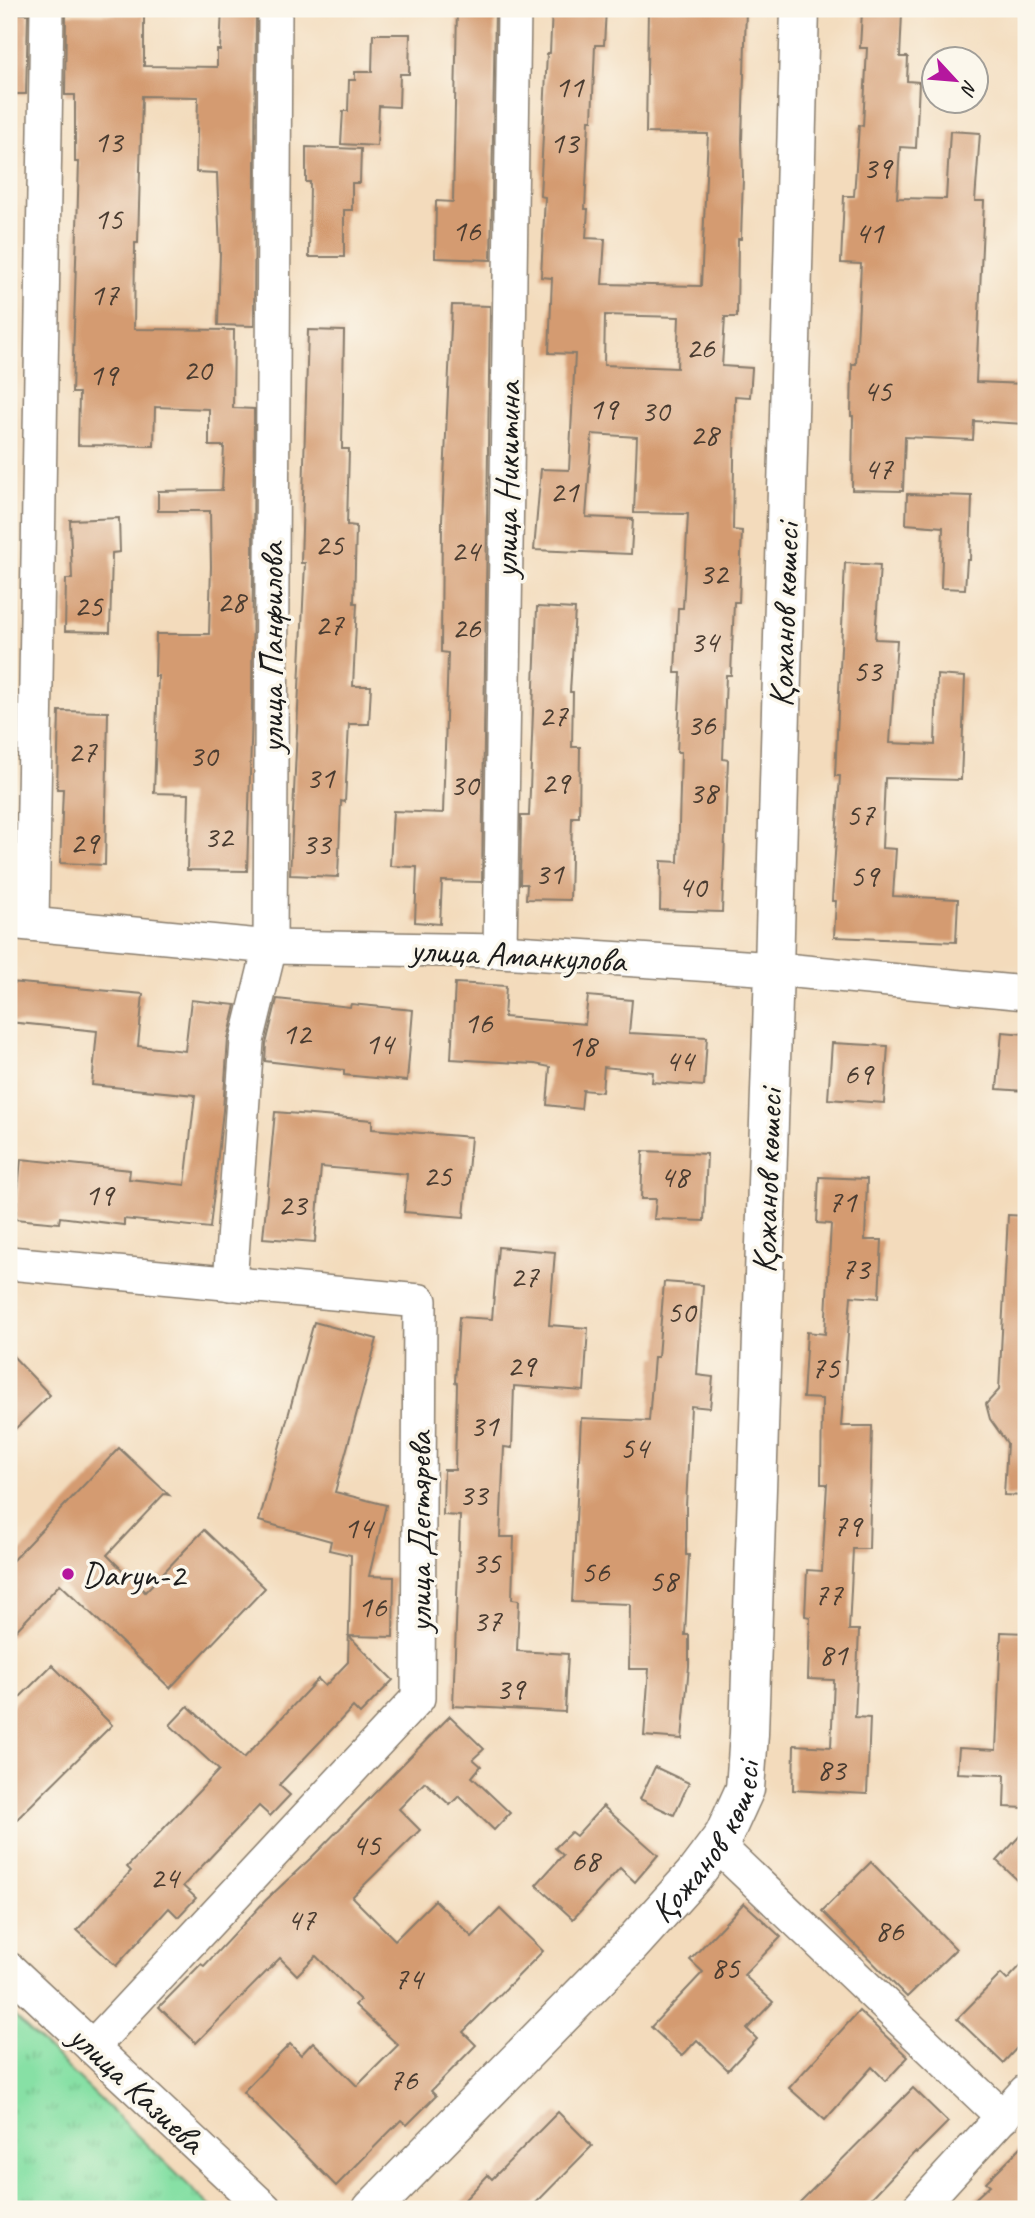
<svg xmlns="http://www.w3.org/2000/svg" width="1035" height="2218" viewBox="0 0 1035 2218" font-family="Caveat,sans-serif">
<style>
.park{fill:url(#park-tufts);stroke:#527e60;stroke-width:2}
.building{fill:#d49b71;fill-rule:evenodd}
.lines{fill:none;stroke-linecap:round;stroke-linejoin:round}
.minor-casing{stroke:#887c6c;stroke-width:36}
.secondary-casing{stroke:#887c6c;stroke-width:41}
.minor{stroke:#fff;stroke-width:33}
.secondary{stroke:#fff;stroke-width:38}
.poi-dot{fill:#b5179e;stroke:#fbf7ec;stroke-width:2.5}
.labels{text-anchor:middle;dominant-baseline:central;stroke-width:7;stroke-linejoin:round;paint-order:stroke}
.number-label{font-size:32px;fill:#4a3c31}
.street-label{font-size:35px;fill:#1c1c1c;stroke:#fbf7ec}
.poi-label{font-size:35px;fill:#1c1c1c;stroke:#fbf7ec;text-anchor:start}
</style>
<defs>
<pattern id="park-tufts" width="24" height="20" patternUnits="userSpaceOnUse" patternTransform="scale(1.75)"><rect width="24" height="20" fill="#87e0a5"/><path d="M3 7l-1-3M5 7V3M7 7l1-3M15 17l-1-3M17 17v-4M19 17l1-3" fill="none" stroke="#74c08d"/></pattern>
</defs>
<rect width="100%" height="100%" fill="#fbf7ec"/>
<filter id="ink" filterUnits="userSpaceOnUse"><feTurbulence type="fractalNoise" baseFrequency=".0143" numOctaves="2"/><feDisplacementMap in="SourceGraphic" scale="14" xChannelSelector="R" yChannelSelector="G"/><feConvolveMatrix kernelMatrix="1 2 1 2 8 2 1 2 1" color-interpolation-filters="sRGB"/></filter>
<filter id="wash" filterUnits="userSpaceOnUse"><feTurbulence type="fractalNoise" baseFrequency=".00686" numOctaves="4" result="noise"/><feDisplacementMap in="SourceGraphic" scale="28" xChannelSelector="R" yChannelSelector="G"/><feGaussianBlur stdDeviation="1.57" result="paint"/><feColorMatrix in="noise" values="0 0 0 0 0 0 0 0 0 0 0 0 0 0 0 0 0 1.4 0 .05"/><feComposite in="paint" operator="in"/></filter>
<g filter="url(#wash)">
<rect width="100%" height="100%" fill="#f3dbbc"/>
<polygon class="park" points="9,2011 213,2209 9,2209"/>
<g id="blocks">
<g class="building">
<polygon points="222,9 256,9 254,326 218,325 220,253 217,173 196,172 198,97 142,96 138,243 135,243 134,329 234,330 233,408 254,409 252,711 247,871 187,870 189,794 154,793 158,676 155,676 156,634 209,634 211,567 210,511 158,511 158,491 222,490 224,446 209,446 209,409 155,407 154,446 78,445 79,393 72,393 79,162 75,162 75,95 65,95 66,14 144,15 144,66 217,67 217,50 220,50"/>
<polygon points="457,9 495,9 491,260 435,258 436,201 453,202"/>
<path d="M 552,9 L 606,9 L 604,45 L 595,45 L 592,120 L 589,120 L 585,209 L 588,209 L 586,238 L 605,239 L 602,284 L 701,286 L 708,134 L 646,133 L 648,9 L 746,9 L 742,140 L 743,177 L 741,239 L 738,239 L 737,317 L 725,317 L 722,366 L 752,368 L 750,397 L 735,396 L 733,530 L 742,531 L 739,602 L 734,602 L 731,675 L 726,675 L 723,759 L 728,760 L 722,912 L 660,910 L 661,861 L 678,862 L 681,752 L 677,752 L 681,673 L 675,673 L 678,608 L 683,608 L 688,514 L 634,513 L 637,437 L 592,434 L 586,517 L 633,519 L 631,554 L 534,550 L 541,469 L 569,470 L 575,354 L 549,353 L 552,278 L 541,277 L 545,197 L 540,196 L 547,53 L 550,53 ZM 605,315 L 679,317 L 677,368 L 604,365 Z"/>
<polygon points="862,11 902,13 900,57 908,57 907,81 919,82 916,148 900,147 897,198 946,199 950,131 980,133 975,201 984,201 976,382 1026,384 1026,424 974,421 973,440 905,437 903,491 852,490 853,416 851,416 852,364 856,364 861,264 841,263 844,196 854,196 859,125 863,126 867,48 860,48"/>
<polygon points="9,13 28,14 26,94 9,94"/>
<polygon points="373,34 410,34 409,74 400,74 399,107 379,106 377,146 341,144 343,111 348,111 349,80 355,80 355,72 372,72"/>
<polygon points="306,147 361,149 360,183 352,183 352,210 344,210 344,257 309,257 310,182 306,182"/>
<polygon points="452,305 490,306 482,882 442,881 440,924 415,922 417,867 390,866 393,811 443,813 448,653 441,652 442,521"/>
<polygon points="308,330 344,331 342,449 349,449 347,525 356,526 354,603 357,603 353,686 371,686 369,724 349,724 345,802 341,801 338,877 290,875 305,563 301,563"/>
<polygon points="907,494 972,496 970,560 967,560 965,589 941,588 943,527 906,524"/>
<polygon points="119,518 120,552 112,553 110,632 65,631 66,579 72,579 70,520"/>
<polygon points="845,563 880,565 875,639 897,640 890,743 935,745 937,675 965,677 961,780 885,778 882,848 896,849 893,896 958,899 956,942 834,937 836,901 832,901 840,776 835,776"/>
<polygon points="537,607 575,609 570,692 573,692 572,747 580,747 579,817 572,817 570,900 526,899 527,884 520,884 521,816 529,816"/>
<polygon points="59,711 108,712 105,865 60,863 63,789 57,789"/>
<polygon points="9,982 143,994 138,1046 185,1051 191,1000 236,1005 228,1039 223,1110 210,1228 124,1219 124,1225 60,1217 59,1223 15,1219 21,1159 130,1170 129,1179 185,1185 195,1095 92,1085 97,1031 9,1022"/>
<polygon points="455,983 506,986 504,1017 585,1024 588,996 632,1000 629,1033 707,1037 704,1086 652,1082 653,1072 604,1067 602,1092 583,1090 581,1109 547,1105 550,1067 535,1064 451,1059"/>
<polygon points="277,999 350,1007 351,1004 413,1010 407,1081 344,1075 344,1070 265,1061 266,1044"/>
<polygon points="1002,1032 1026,1034 1026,1091 997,1089"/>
<polygon points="832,1043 888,1046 884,1103 828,1099"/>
<polygon points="275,1112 372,1120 372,1129 471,1137 464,1217 404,1212 407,1174 321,1167 315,1242 263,1238"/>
<polygon points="643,1151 707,1154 704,1221 654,1219 656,1199 641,1199"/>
<polygon points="819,1177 867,1179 865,1240 882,1240 879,1298 851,1296 841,1426 872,1426 869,1549 853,1549 849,1630 859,1630 855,1717 870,1718 867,1794 793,1790 794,1745 831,1747 834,1680 808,1679 810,1617 805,1616 807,1570 822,1571 827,1484 821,1484 822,1399 803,1398 807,1332 825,1334 831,1224 817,1223"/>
<polygon points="1008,1215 1026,1216 1026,1496 1004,1495 1007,1443 990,1419 986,1404 999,1390"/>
<polygon points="498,1247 555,1252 549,1325 588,1328 584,1391 514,1386 512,1448 504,1447 500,1537 514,1537 512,1599 519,1600 517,1651 568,1654 565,1712 453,1706 460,1516 443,1515 444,1470 455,1470 457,1383 455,1382 459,1317 492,1319"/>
<polygon points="664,1282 703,1285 697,1375 713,1377 710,1408 691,1406 686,1506 686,1555 689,1555 685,1635 689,1635 689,1666 682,1739 644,1736 649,1669 629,1669 630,1604 572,1602 581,1418 649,1421 654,1357 658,1357"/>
<polygon points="314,1322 377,1339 335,1492 386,1505 369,1576 394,1577 393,1637 349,1636 393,1680 360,1714 353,1707 279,1785 290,1795 270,1816 259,1806 183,1886 196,1898 178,1917 169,1908 116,1966 77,1930 131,1871 127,1867 219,1770 170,1725 188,1706 244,1758 318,1679 325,1686 348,1662 351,1555 329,1550 331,1541 259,1521"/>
<polygon points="9,1352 50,1395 9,1435"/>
<polygon points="119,1448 169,1495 164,1494 107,1555 145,1592 204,1530 265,1588 170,1688 60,1584 9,1638 9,1564"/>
<polygon points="1001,1632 1026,1633 1026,1808 1004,1807 1005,1775 957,1773 959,1748 996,1750"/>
<polygon points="52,1665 112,1725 9,1827 9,1708"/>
<polygon points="450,1716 484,1749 473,1759 481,1766 472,1777 510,1813 494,1830 459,1796 450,1805 425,1782 399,1809 420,1830 352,1897 395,1940 435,1900 472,1937 500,1909 543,1951 463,2032 476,2045 431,2091 436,2096 407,2125 401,2120 336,2186 243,2092 290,2044 301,2055 313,2042 357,2086 398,2045 355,2005 360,2000 316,1956 297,1975 280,1958 196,2043 159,2007 201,1964 204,1966 266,1900 312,1857"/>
<polygon points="655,1767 689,1783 674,1815 640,1799"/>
<polygon points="603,1806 658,1855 635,1882 620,1868 573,1919 536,1885 563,1855 555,1848 571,1832 576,1836"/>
<polygon points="1026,1829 1026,1888 997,1861"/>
<polygon points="871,1862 956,1949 907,1997 822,1911"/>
<polygon points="744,1903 781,1937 744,1975 773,2002 747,2029 757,2039 728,2070 697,2040 682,2056 651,2027 703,1972 690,1960"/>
<polygon points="1026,1960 1026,2038 1003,2063 957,2019 1001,1974 1007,1980"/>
<polygon points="859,2011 908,2057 886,2081 872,2067 825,2120 789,2088"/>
<polygon points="913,2088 948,2122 917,2153 915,2152 861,2209 793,2209"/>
<polygon points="558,2112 592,2146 530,2209 456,2209 488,2175 492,2179"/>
<polygon points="1026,2142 1026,2209 964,2209 990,2185 986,2182"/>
</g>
</g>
</g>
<g filter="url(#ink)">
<use href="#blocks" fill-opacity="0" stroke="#887c6c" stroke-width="2"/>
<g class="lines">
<defs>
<g id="minor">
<polyline points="9,922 270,947 500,951 774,969 1026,993"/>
<polyline points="32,924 47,9"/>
<polyline points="500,951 514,9"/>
<polyline points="9,1263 420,1301 418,1698 92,2047"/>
<polyline points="230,1284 247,1041 270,947 275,9"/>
<polyline points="717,1845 1003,2117"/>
<polyline points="9,1969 265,2209"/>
<polyline points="918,2209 1026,2091"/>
</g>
<g id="secondary">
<path id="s1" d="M 372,2209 L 629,1947 L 694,1875 L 724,1835 L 745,1789 L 749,1734 L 774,969 L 800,9"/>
</g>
</defs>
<use href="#minor" class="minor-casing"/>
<use href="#secondary" class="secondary-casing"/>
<use href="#minor" class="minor"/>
<use href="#secondary" class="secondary"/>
</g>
</g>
<circle class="poi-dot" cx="68" cy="1574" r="7"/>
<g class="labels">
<g class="number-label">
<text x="569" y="86">11</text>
<text x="108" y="141">13</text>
<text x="564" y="142">13</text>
<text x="877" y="167">39</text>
<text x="108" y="218">15</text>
<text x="466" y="230">16</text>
<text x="869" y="232">41</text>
<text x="104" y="294">17</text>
<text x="700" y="347">26</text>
<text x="197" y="369">20</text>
<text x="103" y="374">19</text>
<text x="877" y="390">45</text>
<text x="603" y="408">19</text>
<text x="655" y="410">30</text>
<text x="704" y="434">28</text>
<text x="878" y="468">47</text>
<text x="564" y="491">21</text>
<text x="329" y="544">25</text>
<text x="465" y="550">24</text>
<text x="713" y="573">32</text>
<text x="231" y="601">28</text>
<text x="88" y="605">25</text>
<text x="329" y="624">27</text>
<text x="466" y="627">26</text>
<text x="704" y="641">34</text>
<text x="867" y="670">53</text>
<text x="553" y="715">27</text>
<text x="701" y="724">36</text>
<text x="82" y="751">27</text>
<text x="203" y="755">30</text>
<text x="320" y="777">31</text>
<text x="555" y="782">29</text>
<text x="464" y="784">30</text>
<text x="703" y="792">38</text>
<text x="860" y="814">57</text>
<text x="218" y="836">32</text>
<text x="84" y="842">29</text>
<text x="316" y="843">33</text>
<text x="549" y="873">31</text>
<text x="864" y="875">59</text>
<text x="692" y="886">40</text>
<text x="478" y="1022">16</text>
<text x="296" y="1033">12</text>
<text x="379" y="1043">14</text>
<text x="582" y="1045">18</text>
<text x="679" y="1060">44</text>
<text x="858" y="1073">69</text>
<text x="437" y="1175">25</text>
<text x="674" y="1176">48</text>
<text x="99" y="1194">19</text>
<text x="842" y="1201">71</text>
<text x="292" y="1204">23</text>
<text x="855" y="1268">73</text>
<text x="524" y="1276">27</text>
<text x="681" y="1311">50</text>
<text x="521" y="1365">29</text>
<text x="825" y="1367">75</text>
<text x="484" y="1425">31</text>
<text x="634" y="1447">54</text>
<text x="473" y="1494">33</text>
<text x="847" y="1525">79</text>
<text x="358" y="1527">14</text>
<text x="486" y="1562">35</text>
<text x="595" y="1571">56</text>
<text x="663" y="1580">58</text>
<text x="828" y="1594">77</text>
<text x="372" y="1606">16</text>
<text x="487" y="1620">37</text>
<text x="833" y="1654">81</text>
<text x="510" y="1688">39</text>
<text x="831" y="1769">83</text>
<text x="366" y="1844">45</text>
<text x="585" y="1860">68</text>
<text x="164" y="1877">24</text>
<text x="301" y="1919">47</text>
<text x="889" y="1930">86</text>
<text x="725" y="1967">85</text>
<text x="408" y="1978">74</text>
<text x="403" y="2079">76</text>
</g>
<g class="street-label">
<text transform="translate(507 480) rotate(-89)">улица Никитина</text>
<text transform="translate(784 615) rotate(-88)">Қожанов көшесі</text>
<text transform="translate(271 648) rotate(-90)">улица Панфилова</text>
<text transform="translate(518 955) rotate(3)">улица Аманкулова</text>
<text transform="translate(767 1181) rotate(-88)">Қожанов көшесі</text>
<text transform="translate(419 1532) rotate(-90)">улица Дегтярева</text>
<text stroke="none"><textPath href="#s1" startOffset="500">Қожанов көшесі</textPath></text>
<text transform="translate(137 2089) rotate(43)">улица Казиева</text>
</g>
<g class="poi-label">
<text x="82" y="1574">Daryn-2</text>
</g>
</g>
<rect width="1035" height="2218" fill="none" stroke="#fbf7ec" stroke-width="35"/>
<g transform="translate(955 80) rotate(116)"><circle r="33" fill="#fbf7ec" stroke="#a29f99" stroke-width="2"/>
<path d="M0-5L12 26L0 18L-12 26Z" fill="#b5179e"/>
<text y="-10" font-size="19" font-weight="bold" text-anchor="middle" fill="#1c1c1c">N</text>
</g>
</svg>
